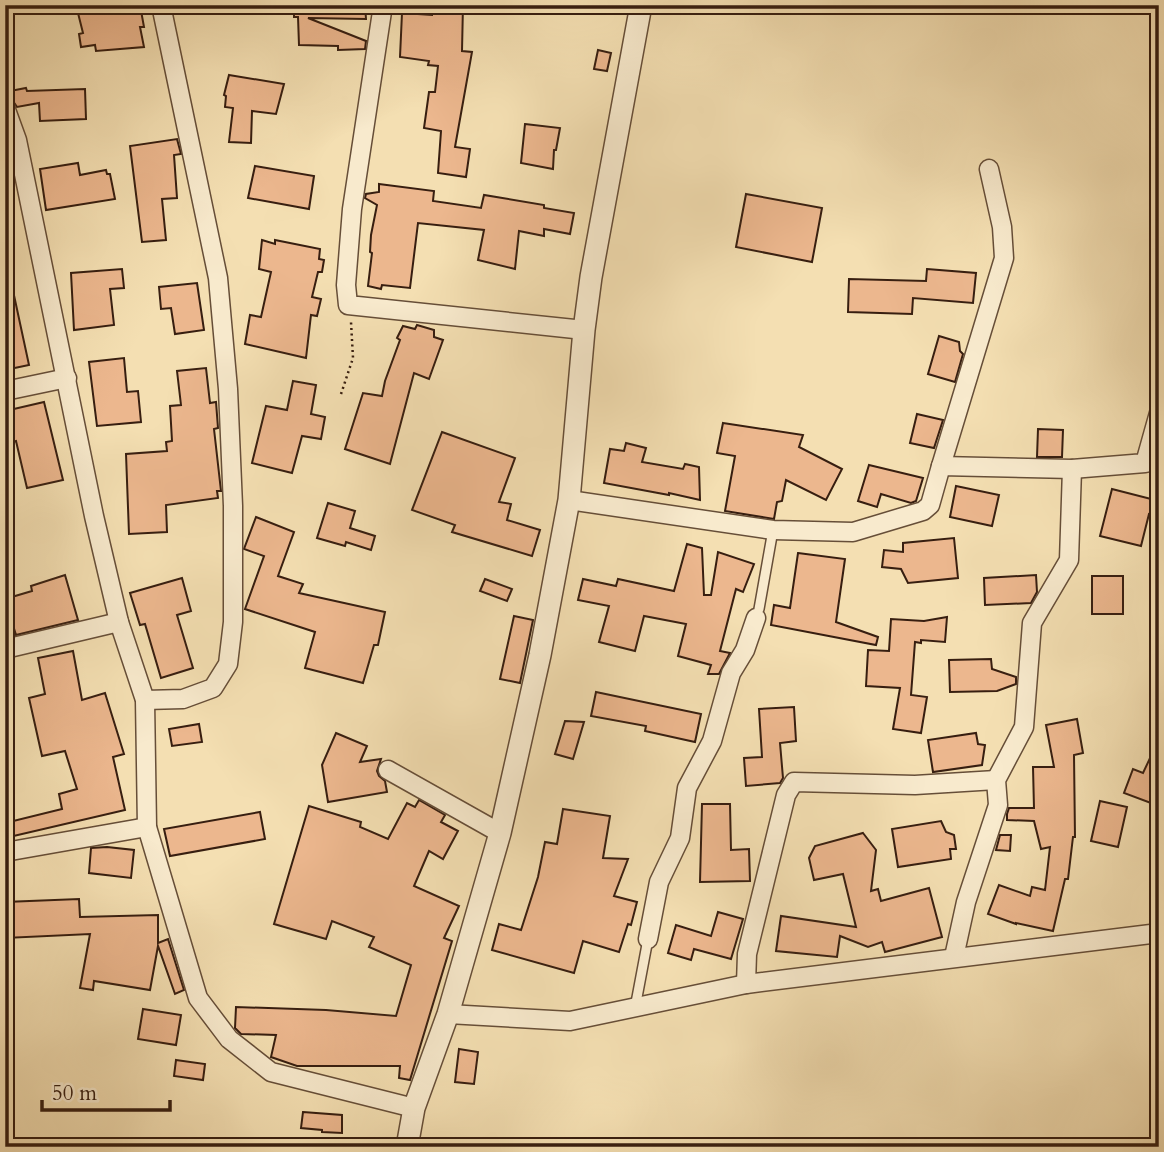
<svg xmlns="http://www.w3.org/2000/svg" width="1164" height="1152" viewBox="0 0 1164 1152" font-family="Cardo,serif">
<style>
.building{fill:#ecb78e;stroke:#371e10;stroke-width:2}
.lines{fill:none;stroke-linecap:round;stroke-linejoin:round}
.service-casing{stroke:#664e38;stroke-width:12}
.minor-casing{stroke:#664e38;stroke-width:21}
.tertiary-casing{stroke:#664e38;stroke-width:24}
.path{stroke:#371e10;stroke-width:2.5;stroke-dasharray:2 3.5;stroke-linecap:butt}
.service{stroke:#f8eacd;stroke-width:9}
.minor{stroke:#f8eacd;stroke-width:18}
.tertiary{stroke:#f8eacd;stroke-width:21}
</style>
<rect width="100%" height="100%" fill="#f4dfb2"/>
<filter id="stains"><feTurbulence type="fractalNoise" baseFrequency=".00286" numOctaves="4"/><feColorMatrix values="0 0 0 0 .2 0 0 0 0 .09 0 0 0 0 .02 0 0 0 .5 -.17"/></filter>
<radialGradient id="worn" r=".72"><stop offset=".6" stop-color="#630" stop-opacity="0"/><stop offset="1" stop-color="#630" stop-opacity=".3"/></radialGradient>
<g class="building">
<polygon points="76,5 140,5 144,27 140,27 144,47 96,51 95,45 81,47 79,34 83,33"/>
<polygon points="294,5 365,5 366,19 308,18 366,41 365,49 338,50 338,46 299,45 298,17 294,17"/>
<polygon points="432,5 463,5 462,51 472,52 455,147 470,149 466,177 438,173 441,131 424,128 429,92 435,92 438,66 428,65 429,61 400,57 402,13 432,15"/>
<polygon points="598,50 611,53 607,71 594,69"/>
<polygon points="229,75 284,84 276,114 252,111 251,143 229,142 233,108 225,107 226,96 224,95"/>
<polygon points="26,88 27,91 85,89 86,119 40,121 39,103 17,107 11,98 10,91"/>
<polygon points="525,124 560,128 556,150 554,150 553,169 521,163"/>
<polygon points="177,139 181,154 174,155 177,198 162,199 166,240 142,242 130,146"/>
<polygon points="78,163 80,175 106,170 107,174 110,174 115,199 46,210 40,169"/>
<polygon points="255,166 314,176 309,209 248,198"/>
<polygon points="379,184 434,191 433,201 481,208 484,195 544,205 544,208 574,213 570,234 544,229 544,236 519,231 515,269 478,260 484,230 418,223 410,288 382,285 381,289 368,286 372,253 370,252 371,235 377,205 365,198 366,194 379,192"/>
<polygon points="746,194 822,208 812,262 736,247"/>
<polygon points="262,240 275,244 275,240 320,249 319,259 324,260 322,272 318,272 312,297 321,299 317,316 311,315 306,358 245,344 250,315 261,317 271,272 259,269"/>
<polygon points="122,269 124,288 110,289 114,325 74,330 71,273"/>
<polygon points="927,269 976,273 973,303 913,298 912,314 848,312 849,279 926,281"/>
<polygon points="197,283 204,330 175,334 171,308 161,309 159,287"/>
<polygon points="12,286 29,365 5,370 5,287"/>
<polygon points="417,325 434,330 434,337 443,340 429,379 414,373 390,464 345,449 363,393 382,396 385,381 400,340 397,338 403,326 415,329"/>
<polygon points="939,336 959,342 960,351 963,354 955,382 928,374"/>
<polygon points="124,358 127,392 138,391 141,422 97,426 89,362"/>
<polygon points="206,368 210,403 216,402 218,428 214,429 221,491 217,491 218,498 166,505 167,532 129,534 126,454 167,451 166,442 172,441 170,406 181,405 177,371"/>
<polygon points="293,381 316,385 311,414 325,417 321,439 302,436 292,473 252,463 266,406 287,410"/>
<polygon points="44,402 63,480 27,488 16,441 5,444 5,411"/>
<polygon points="917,414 943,420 934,448 910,443"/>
<polygon points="723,423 803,435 799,447 842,469 826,500 786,480 782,501 777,502 774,519 725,511 735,456 717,453"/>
<polygon points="1038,429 1063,430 1062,457 1037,457"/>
<polygon points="442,432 515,458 499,502 511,504 507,520 540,530 532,556 452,532 455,525 412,510"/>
<polygon points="626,443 646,448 642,462 683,469 685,464 699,467 700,500 669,493 669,495 604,483 610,449 624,451"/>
<polygon points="869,465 923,478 916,501 911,503 881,494 877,507 858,501"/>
<polygon points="956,486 999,495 992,526 950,517"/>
<polygon points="1112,489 1159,501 1159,517 1149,514 1141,546 1100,536"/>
<polygon points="328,503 355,511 350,528 375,536 371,550 346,542 345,546 317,538"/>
<polygon points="256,517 294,532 278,576 303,584 299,593 385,612 378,645 374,645 363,683 305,668 315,632 245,609 264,556 244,549"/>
<polygon points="954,538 958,578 908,583 901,569 882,567 884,550 903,552 903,543"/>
<polygon points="687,544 702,548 704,595 711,595 718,552 754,564 743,592 736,589 720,651 730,653 719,674 708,674 711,665 678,656 686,624 644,616 635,651 599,642 609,606 578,600 583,579 616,586 618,579 674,591"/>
<polygon points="798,553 845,559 836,622 878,637 876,645 771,625 774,605 790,608"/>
<polygon points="65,575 78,620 16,635 5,599 32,591 31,586"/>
<polygon points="1036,575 1037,592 1031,603 985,605 984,578"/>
<rect x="1092" y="576" width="31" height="38"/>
<polygon points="182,578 191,611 177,615 193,668 161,678 145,624 140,625 130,593"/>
<polygon points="485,579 512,589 507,601 480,591"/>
<polygon points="514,616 533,620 520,683 500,679"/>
<polygon points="947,617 945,642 921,640 921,643 915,642 911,695 927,697 921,733 893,729 900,688 866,686 868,650 889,651 891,619 924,621"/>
<polygon points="73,651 82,700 105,693 124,754 113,757 125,810 5,838 5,823 62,809 59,794 77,789 65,751 42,756 29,698 45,694 38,658"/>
<polygon points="991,659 992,669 1016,677 1016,684 997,691 950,692 949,660"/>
<polygon points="596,692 701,714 695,742 645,731 646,726 591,716"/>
<polygon points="794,707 796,741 780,743 783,778 780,783 746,786 744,758 762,757 759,709"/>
<polygon points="1077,719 1083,753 1074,755 1075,837 1073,837 1068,879 1065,879 1053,931 1016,923 1016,924 988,914 999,885 1030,896 1032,887 1045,890 1050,847 1041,849 1034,821 1007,820 1007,814 1009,808 1034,808 1033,767 1054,767 1046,725"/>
<polygon points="565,721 584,722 573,759 555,754"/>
<polygon points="199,724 202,742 172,746 169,729"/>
<polygon points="336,733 367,746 360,762 381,759 377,771 379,776 385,781 387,792 328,802 322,765"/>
<polygon points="976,733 978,744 985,745 982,765 933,772 928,740"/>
<polygon points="1159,739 1159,806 1124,793 1133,769 1143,773"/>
<polygon points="419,800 445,815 441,822 458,831 443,859 429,851 414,886 459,906 444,938 452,941 410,1080 399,1078 400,1066 297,1066 271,1057 276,1035 241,1034 235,1028 236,1007 326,1010 396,1016 411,965 369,947 374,937 332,921 326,939 274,924 309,806 361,822 360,827 388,839 407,803 415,807"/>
<polygon points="1100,801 1127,807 1118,847 1091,841"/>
<polygon points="702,804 730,804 731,850 749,849 750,881 700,882"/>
<polygon points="563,809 610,816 603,858 628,859 614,896 637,902 631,925 628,924 619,952 583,941 574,973 492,950 499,924 521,930 538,877 545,842 557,844"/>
<polygon points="260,812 265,839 170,856 164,829"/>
<polygon points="941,821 946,832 954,835 956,849 950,849 951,859 898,867 892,829"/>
<polygon points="863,833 876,850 871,891 878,889 881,901 929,888 942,937 885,952 882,942 868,947 840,936 837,957 776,951 781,916 856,927 843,874 814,880 809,858 815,846"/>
<polygon points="1000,835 1011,835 1010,851 996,850"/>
<polygon points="107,847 134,850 131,878 89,873 91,848"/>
<polygon points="79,899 80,917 158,915 158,943 168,939 184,990 175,994 158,946 150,990 94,981 93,990 80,988 90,934 5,938 5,902"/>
<polygon points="718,912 743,919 731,959 694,949 691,960 668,953 676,925 711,936"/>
<polygon points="143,1009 181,1015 176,1045 138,1039"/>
<polygon points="459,1049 478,1052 474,1084 455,1082"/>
<polygon points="176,1060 205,1064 203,1080 174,1076"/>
<polygon points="303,1112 342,1115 342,1133 322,1132 322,1130 301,1128"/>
</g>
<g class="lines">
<defs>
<g id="service">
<polyline points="759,609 773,530"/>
<polyline points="635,1008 648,939"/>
</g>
<g id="minor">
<polyline points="383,5 352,209 346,285 348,305 584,330"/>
<polyline points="5,107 17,140 94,516 119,622 145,700 147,827 198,998 229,1039 271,1072 414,1108"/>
<polyline points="5,391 67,378"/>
<polyline points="941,466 1004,258 1002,227 989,169"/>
<polyline points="569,500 773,530 853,532 923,511 930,505 941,466 1072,469 1145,463 1159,413"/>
<polyline points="5,649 119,622"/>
<polyline points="145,700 183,699 213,688 228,664 233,622 233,506 228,389 218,278 161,5"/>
<polyline points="388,770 500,833"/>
<polyline points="5,852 147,827"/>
<polyline points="648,939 659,882 680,838 687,788 712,741 731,673 745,650 756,618"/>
<polyline points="954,957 966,902 998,805 996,780 1024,727 1032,623 1069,560 1072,469"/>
<polyline points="746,984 747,954 786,795 794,782 915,785 996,780"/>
<polyline points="448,1014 570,1021 746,984 1159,933"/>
</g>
<polyline id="tertiary" points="407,1147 414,1108 448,1014 500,833 540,655 569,500 584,330 591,277 641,5"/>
</defs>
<use href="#service" class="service-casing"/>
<use href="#minor" class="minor-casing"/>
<use href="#tertiary" class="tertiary-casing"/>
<polyline class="path" points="341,394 353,358 351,322"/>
<use href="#service" class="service"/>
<use href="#minor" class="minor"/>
<use href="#tertiary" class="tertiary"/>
</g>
<rect width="1164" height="1152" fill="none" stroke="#f4dfb2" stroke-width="28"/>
<rect x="7" y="7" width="1150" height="1138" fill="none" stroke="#371e10" stroke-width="3.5"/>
<rect x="14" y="14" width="1136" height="1124" fill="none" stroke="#371e10" stroke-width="2"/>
<path d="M42 1100v10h128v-10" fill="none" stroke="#371e10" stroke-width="3.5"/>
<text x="52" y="1100" font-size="21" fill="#371e10" stroke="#f8eacd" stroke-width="5" paint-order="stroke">50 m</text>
<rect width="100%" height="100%" filter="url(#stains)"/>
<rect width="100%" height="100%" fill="url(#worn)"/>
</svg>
